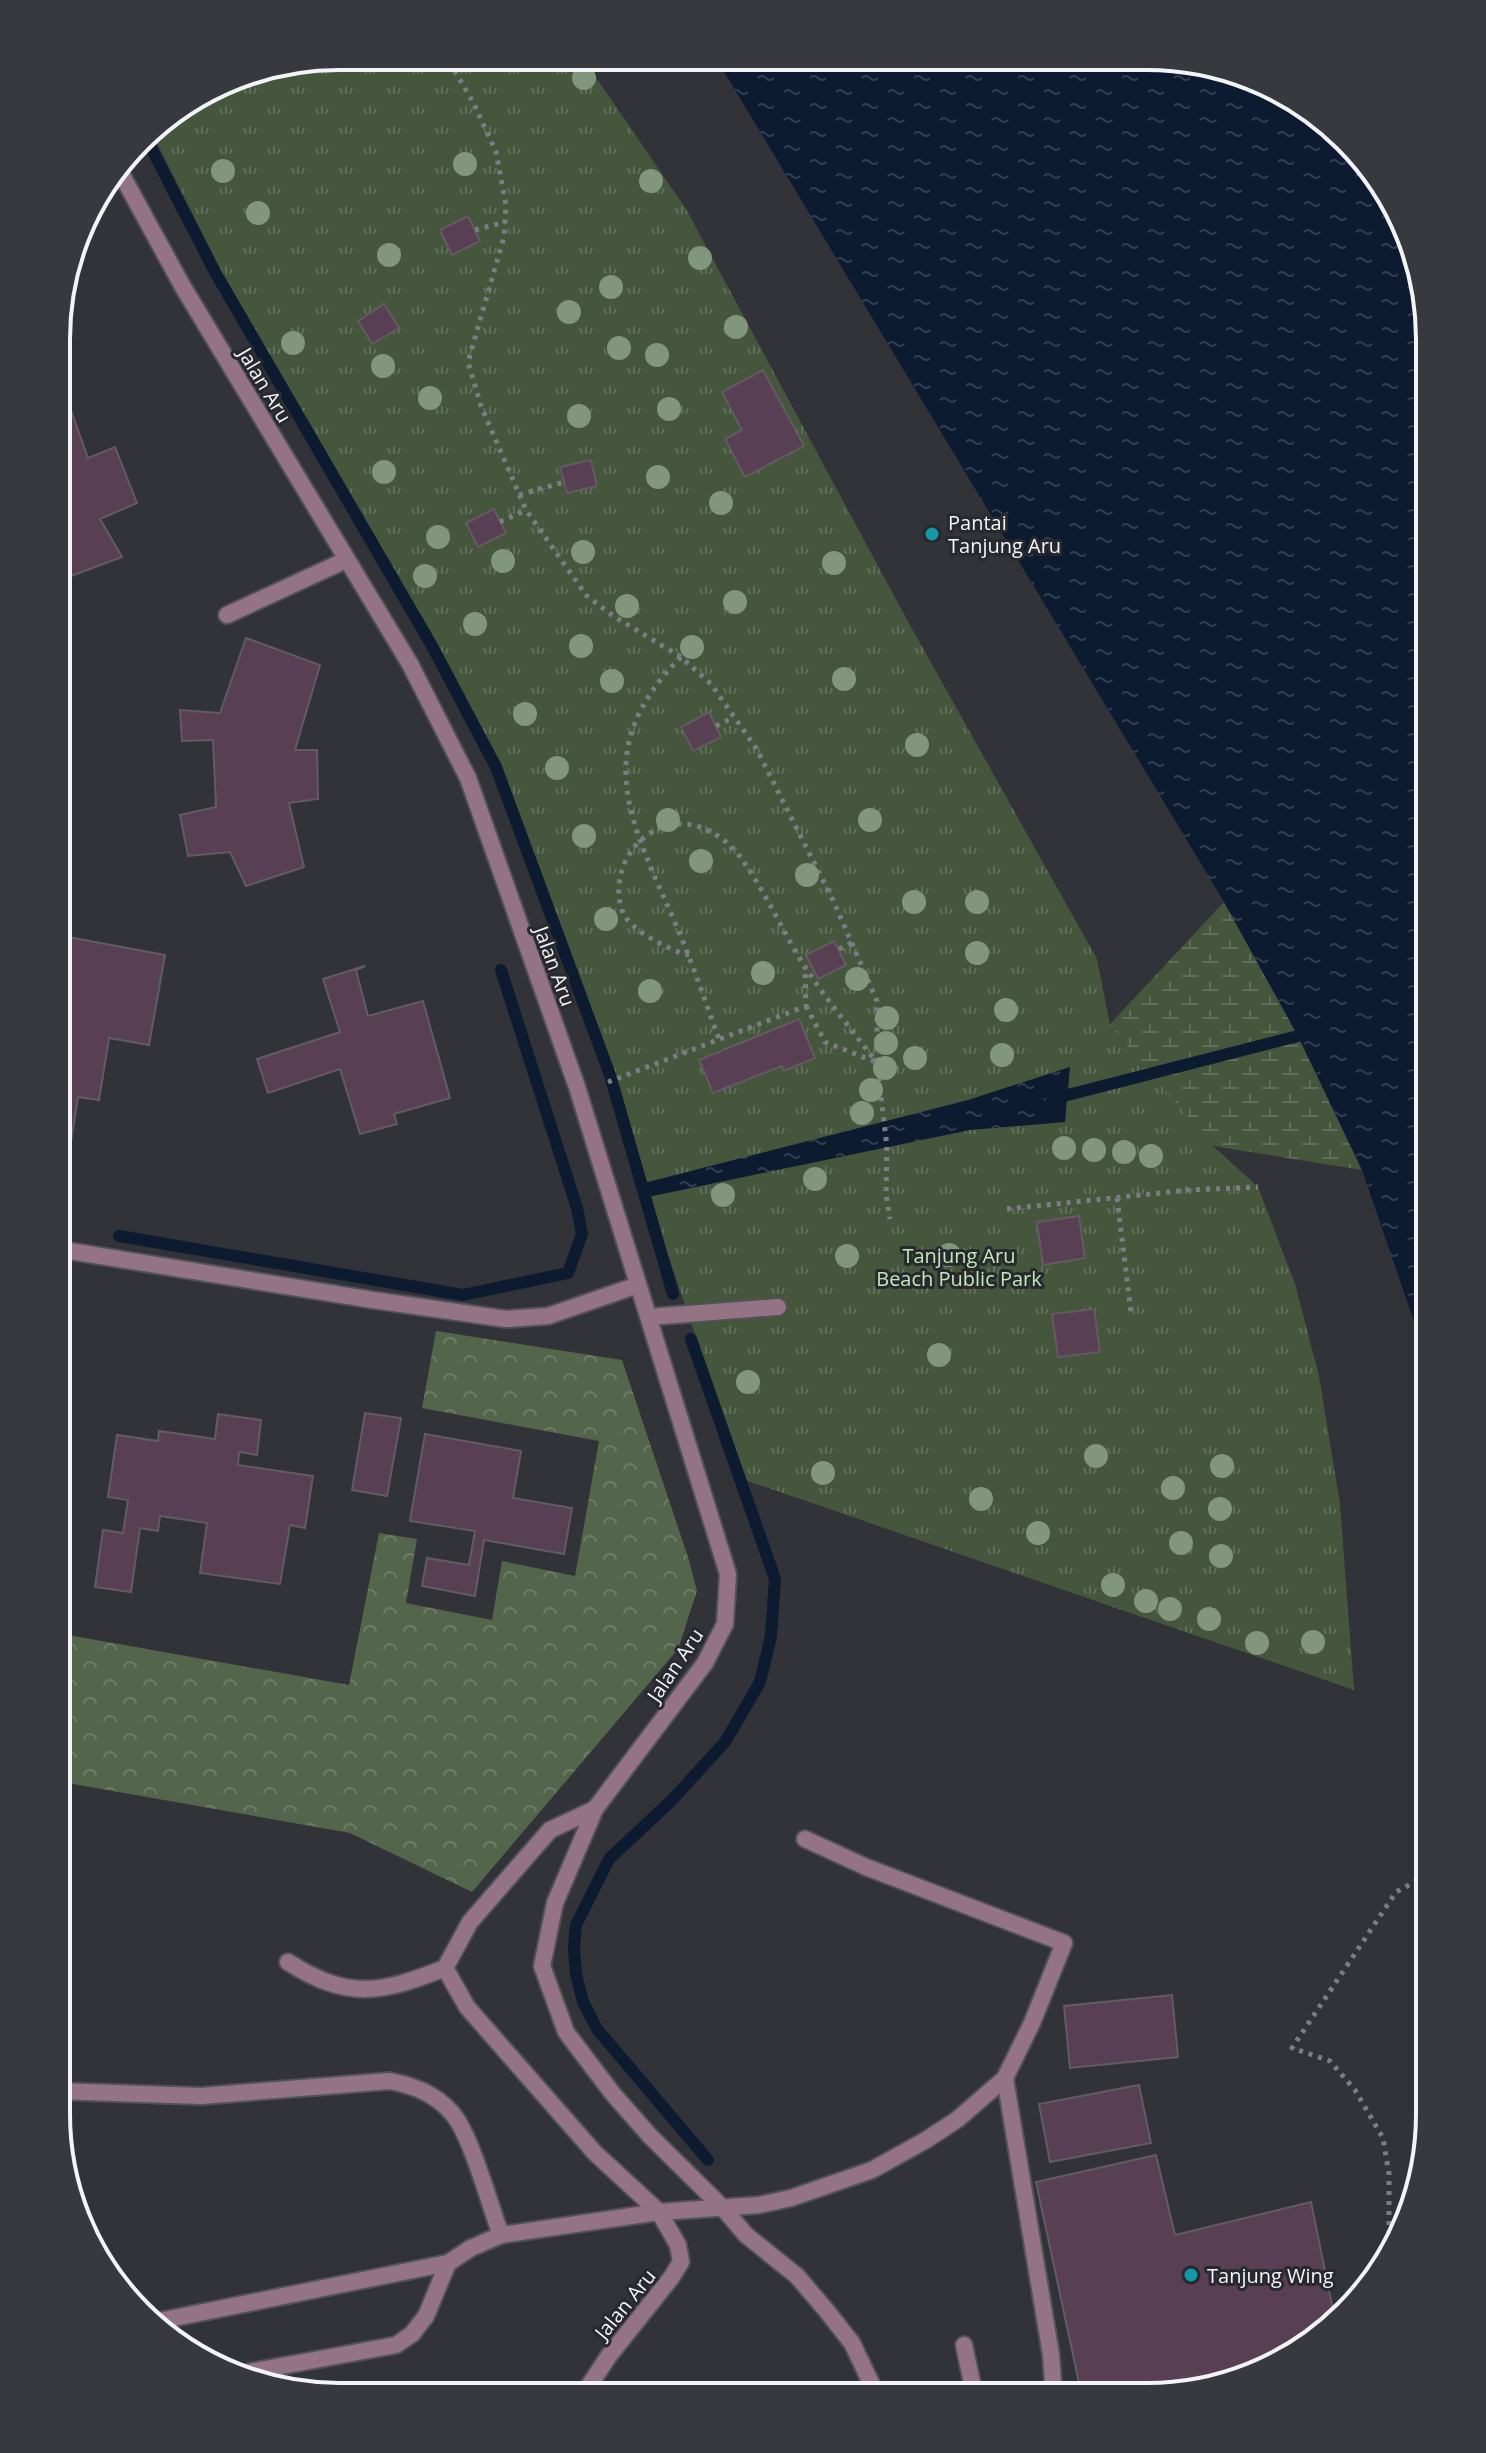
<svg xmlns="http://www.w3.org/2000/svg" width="1486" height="2453" viewBox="0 0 1486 2453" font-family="'Open Sans',sans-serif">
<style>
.forest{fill:url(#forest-crowns)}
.wetland{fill:url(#wetland-marsh)}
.park{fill:url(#park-tufts)}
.water{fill:url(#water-ripples)}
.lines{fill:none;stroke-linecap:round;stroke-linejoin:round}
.stream{stroke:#0d1b31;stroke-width:12}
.building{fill:#583f53;stroke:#625c61;stroke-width:2}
.service-casing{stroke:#505258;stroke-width:20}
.minor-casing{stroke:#505258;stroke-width:20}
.path{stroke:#7c7d83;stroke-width:5;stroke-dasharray:4 6;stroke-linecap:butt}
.service{stroke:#947384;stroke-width:16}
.minor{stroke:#947384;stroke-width:16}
.tree{fill:#82967d}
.culture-dot{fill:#0f9aa8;stroke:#27292f;stroke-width:3}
.labels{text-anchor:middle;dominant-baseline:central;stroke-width:6;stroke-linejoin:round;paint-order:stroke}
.street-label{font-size:20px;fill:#f3f4f8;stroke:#27292f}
.poi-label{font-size:20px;fill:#f3f4f8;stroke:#27292f;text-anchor:start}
.park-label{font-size:20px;fill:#c4e7b5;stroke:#27292f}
.rim{fill:none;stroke:#f3f4f8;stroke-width:4}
</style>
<defs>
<pattern id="forest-crowns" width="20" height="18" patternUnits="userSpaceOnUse" patternTransform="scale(2)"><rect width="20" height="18" fill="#53654b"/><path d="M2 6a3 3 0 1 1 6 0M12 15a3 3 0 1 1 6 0" fill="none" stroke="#6c7c66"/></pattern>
<pattern id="wetland-marsh" width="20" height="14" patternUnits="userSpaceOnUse" patternTransform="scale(2)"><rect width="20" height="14" fill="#45563d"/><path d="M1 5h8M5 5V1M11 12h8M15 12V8" fill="none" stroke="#606f5a"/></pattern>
<pattern id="park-tufts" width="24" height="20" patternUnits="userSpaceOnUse" patternTransform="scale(2)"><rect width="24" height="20" fill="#45563d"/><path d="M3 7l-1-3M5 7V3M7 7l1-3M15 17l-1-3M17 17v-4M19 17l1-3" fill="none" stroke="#606f5a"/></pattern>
<pattern id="water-ripples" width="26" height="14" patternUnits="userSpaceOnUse" patternTransform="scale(2)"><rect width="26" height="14" fill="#0d1b31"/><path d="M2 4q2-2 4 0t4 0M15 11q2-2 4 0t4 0" fill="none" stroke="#313d50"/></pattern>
</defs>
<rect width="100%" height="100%" fill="#313339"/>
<polygon class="forest" points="436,1331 622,1360 689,1560 697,1591 678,1649 472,1892 350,1833 56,1781 57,1633 349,1685 379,1533 417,1539 406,1603 492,1620 502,1561 575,1576 599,1441 422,1408"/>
<polygon class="wetland" points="1224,902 1298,1036 1362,1170 1065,1122 1070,1067"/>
<polygon class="park" points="339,56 582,57 686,209 906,618 1097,959 1110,1025 1211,1144 1258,1187 1295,1284 1319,1376 1340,1504 1354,1690 745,1480 648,1197 617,1078 501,765 436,644 221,271 150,129 231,77"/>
<g class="water">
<polygon points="715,57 1184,58 1320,115 1409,231 1430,339 1430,1368 1362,1170 1298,1036 1224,902"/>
<polygon points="1070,1067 1065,1122 970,1130 648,1197 644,1183 968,1100"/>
</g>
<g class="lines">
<g class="stream">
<polyline points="145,136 215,272 432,646 496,767 610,1075 673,1294"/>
<polyline points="1052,1099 1298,1036"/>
<polyline points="119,1236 463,1295 568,1273 582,1234 577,1208 501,970"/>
<polyline points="691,1339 775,1579 771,1636 760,1682 725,1742 672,1800 609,1859 576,1925 574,1948 576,1974 583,2002 597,2029 708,2160"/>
</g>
</g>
<g class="building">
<polygon points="468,216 480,241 452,255 440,230"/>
<polygon points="384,304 399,328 372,344 358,321"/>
<polygon points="763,370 804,446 745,477 725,439 742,430 722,392"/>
<polygon points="58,374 88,458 115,447 137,503 100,519 122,557 58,581"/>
<polygon points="591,460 597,486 567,493 560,467"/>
<polygon points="494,509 506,533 478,547 466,523"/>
<polygon points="246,638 320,665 295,750 317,750 318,799 289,803 304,867 246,886 230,852 188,856 180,815 216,807 213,740 182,741 180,710 220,713"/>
<polygon points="709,712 721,737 693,751 681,727"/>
<polygon points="58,935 165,955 149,1045 109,1038 99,1100 78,1097 67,1167 57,1165"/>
<polygon points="834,941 846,965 818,979 806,955"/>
<polygon points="365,966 356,970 368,1016 423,1001 450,1098 394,1114 397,1124 360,1134 340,1069 268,1093 257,1059 340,1032 323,979"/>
<polygon points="799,1019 815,1058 784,1071 782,1066 713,1093 699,1060"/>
<polygon points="1079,1216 1085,1258 1043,1265 1037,1222"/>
<polygon points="1094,1309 1100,1352 1058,1357 1052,1314"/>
<polygon points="365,1413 401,1418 387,1496 352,1490"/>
<polygon points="218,1414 261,1420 257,1455 239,1452 238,1465 313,1476 305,1528 290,1525 280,1584 200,1573 207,1523 160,1516 158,1531 140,1528 131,1592 95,1587 103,1530 123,1533 128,1500 108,1497 117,1435 158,1441 159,1431 215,1439"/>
<polygon points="425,1434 521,1451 513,1498 572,1508 564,1554 484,1540 475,1596 422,1586 427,1558 469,1565 475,1531 410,1521"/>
<polygon points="1172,1995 1178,2057 1070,2068 1064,2006"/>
<polygon points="1139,2085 1151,2143 1050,2162 1039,2104"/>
<polygon points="1156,2155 1175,2235 1311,2202 1334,2315 1255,2376 1147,2397 1082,2397 1036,2182"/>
</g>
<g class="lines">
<defs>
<g id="service">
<polyline points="227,615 346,560"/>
<polyline points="649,1317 778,1307"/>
<path d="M 288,1962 C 349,2001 382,1993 445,1968"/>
<polyline points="1005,2078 1051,2355 1053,2382 1045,2397"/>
<path d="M 56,2091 L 201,2096 L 390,2081 C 414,2086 434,2093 451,2112 C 470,2131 490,2206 501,2235"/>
<polyline points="154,2322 448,2263"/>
<polyline points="964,2345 975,2397"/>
<polyline points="249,2372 396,2345 412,2334 426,2316 448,2263 471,2248 501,2235 659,2212 759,2205 791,2198 872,2170 926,2140 958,2119 1005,2078 1032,2023 1064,1943 866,1867 805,1839"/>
<polyline points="583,2395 608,2357 671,2278 681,2262 678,2245 659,2212 595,2153 467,2007 445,1968 470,1922 550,1830 595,1809 555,1903 542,1966 566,2032 613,2094 650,2136 723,2208 746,2235 797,2276 826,2310 852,2343 871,2383 873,2396"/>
</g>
<g id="minor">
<polyline points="119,170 183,287 410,664 468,778 577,1087 728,1574 725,1624 705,1663 595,1809"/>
<polyline points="57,1249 373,1300 506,1319 548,1316 638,1285"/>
</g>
</defs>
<use href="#service" class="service-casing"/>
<use href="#minor" class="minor-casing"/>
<g class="path">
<polyline points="441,56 456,73 474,104 496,152 506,205 504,237 468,362 481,406 526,510 586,595 613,616 681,657 711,684 756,748 833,900 877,1001 877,1063 887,1147 886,1194 890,1219"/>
<polyline points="475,230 505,222"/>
<polyline points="519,495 564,482"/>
<polyline points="500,522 526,510"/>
<path d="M 681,657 C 588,750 631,822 676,925 C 692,962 705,1001 719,1039"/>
<polyline points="716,726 734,717"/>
<polyline points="839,949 853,942"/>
<path d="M 689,955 C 672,952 629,929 623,913 C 607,871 639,822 685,824 C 706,825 729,841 741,858 C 765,891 782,930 803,964 C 825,998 852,1030 877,1063"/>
<polyline points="806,1006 825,1042 876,1062"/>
<polyline points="608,1082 806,1006 805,967"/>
<polyline points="1117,1198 1131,1312"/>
<polyline points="1007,1209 1189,1190 1258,1187"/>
<polyline points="1389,2255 1389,2174 1383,2138 1355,2090 1330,2061 1292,2048 1396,1892 1429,1874"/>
</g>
<use href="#service" class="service"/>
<use href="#minor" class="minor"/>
</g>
<g class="tree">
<circle cx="584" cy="78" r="12"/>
<circle cx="465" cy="164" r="12"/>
<circle cx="223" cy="171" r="12"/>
<circle cx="651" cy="181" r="12"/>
<circle cx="258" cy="213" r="12"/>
<circle cx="389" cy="255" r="12"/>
<circle cx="700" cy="258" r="12"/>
<circle cx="611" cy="287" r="12"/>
<circle cx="569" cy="312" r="12"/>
<circle cx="736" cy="327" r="12"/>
<circle cx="293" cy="343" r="12"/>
<circle cx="619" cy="348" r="12"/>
<circle cx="657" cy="355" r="12"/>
<circle cx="383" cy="366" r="12"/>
<circle cx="430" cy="398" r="12"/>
<circle cx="669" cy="409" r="12"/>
<circle cx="579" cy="416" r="12"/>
<circle cx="384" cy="472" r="12"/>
<circle cx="658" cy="477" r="12"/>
<circle cx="721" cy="503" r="12"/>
<circle cx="438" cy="537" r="12"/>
<circle cx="583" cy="552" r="12"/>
<circle cx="503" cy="561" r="12"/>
<circle cx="834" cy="563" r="12"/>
<circle cx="425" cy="576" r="12"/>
<circle cx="735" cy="602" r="12"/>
<circle cx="627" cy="606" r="12"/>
<circle cx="475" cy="624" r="12"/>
<circle cx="581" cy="646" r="12"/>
<circle cx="692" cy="647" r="12"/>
<circle cx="844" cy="679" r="12"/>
<circle cx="612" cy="681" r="12"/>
<circle cx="525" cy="714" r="12"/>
<circle cx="917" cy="745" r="12"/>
<circle cx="557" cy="768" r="12"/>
<circle cx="668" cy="820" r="12"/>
<circle cx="870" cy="820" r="12"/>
<circle cx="584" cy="836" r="12"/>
<circle cx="701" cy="861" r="12"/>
<circle cx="807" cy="875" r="12"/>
<circle cx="914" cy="902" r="12"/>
<circle cx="977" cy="902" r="12"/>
<circle cx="606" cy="919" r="12"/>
<circle cx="977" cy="953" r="12"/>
<circle cx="763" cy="973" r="12"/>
<circle cx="857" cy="979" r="12"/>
<circle cx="650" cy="991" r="12"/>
<circle cx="1006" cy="1010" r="12"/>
<circle cx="887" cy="1018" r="12"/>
<circle cx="886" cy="1043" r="12"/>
<circle cx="1002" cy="1055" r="12"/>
<circle cx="915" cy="1058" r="12"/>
<circle cx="885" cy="1068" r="12"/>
<circle cx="871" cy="1090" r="12"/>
<circle cx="862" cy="1113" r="12"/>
<circle cx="1064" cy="1148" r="12"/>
<circle cx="1094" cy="1150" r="12"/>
<circle cx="1124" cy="1152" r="12"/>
<circle cx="1151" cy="1156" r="12"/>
<circle cx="815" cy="1179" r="12"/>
<circle cx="723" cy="1195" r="12"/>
<circle cx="949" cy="1255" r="12"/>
<circle cx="847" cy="1256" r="12"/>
<circle cx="939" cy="1355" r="12"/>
<circle cx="748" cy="1382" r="12"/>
<circle cx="1096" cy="1456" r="12"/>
<circle cx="1222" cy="1466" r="12"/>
<circle cx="823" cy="1473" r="12"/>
<circle cx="1173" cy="1488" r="12"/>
<circle cx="981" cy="1499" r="12"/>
<circle cx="1220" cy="1509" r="12"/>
<circle cx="1038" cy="1533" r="12"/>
<circle cx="1181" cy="1543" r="12"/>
<circle cx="1221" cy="1556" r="12"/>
<circle cx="1113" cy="1585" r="12"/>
<circle cx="1146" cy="1601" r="12"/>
<circle cx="1170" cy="1609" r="12"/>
<circle cx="1209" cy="1619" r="12"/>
<circle cx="1313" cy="1642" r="12"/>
<circle cx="1257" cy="1643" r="12"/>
</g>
<g class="culture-dot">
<circle cx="932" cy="534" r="8"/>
<circle cx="1191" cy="2275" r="8"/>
</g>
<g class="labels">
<g class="street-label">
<text transform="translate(265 385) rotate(59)">Jalan Aru</text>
<text transform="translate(555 966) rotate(70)">Jalan Aru</text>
<text transform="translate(675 1665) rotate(-56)">Jalan Aru</text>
<text transform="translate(625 2304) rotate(-51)">Jalan Aru</text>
</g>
<g class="poi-label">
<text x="948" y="522">Pantai<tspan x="948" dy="23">Tanjung Aru</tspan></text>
<text x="1207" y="2275">Tanjung Wing</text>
</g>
<g class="park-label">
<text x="959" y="1255">Tanjung Aru<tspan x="959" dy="23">Beach Public Park</tspan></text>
</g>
</g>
<path d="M0 0H1486V2453H0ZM339 70H1147A269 269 0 0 1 1416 339V2114A269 269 0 0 1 1147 2383H339A269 269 0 0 1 70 2114V339A269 269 0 0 1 339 70Z" fill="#37393f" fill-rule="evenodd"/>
<path class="rim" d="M339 70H1147A269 269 0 0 1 1416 339V2114A269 269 0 0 1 1147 2383H339A269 269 0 0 1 70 2114V339A269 269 0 0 1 339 70Z"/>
</svg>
